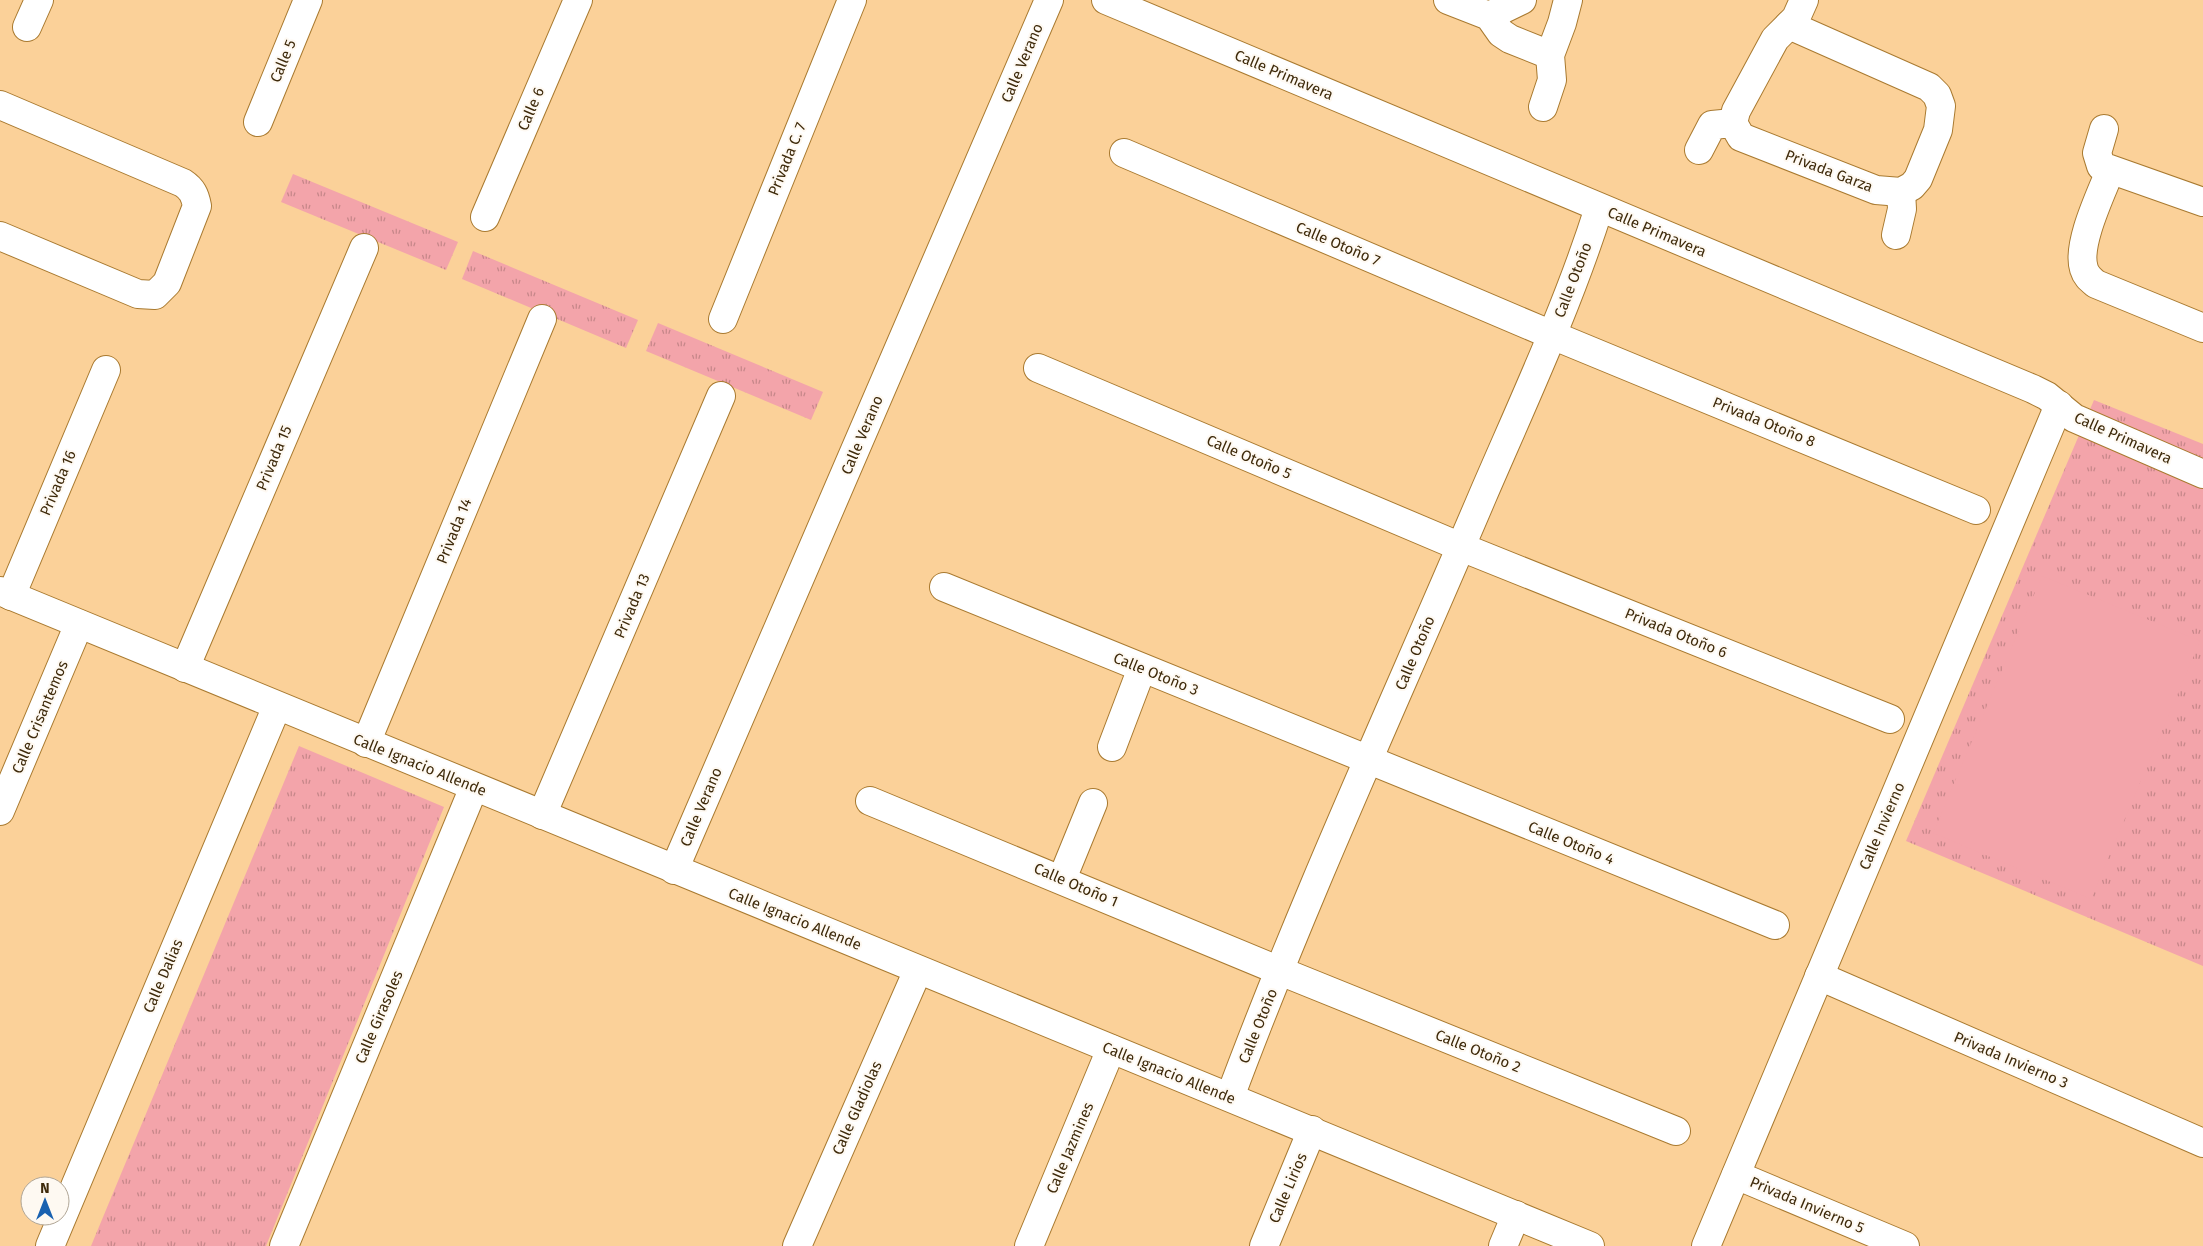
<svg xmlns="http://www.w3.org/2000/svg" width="2203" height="1246" viewBox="0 0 2203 1246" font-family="'Fira Sans',sans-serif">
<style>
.grass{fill:url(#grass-tufts)}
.garden{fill:#f3a4aa}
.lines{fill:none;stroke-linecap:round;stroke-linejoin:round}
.minor-casing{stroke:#a97a30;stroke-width:30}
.minor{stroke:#fff;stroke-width:28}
.labels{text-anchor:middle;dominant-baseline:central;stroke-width:4;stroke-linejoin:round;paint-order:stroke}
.street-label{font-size:15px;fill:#3e2a0b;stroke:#fef9f2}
</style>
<defs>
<pattern id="grass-tufts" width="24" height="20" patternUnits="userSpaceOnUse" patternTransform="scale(1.25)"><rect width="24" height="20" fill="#f3a4aa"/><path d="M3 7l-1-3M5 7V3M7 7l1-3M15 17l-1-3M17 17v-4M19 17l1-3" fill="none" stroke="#c68689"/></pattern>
</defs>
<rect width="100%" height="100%" fill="#fbd199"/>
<g class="grass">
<polygon points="293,174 458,242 446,270 281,202"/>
<polygon points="473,251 638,320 626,348 462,279"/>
<polygon points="658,323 823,392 811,420 646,351"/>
<polygon points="2094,400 2203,444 2203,966 1906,841"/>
<polygon points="299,746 444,807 266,1246 91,1246"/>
</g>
<polygon class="garden" points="2042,576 2200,641 2091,899 1933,833"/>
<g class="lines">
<defs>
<g id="minor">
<polyline points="1106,0 2033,389 2047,396 2074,418 2203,474"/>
<polyline points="1448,0 1489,16 1501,33 1510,39 1550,55"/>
<polyline points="1489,16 1522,0"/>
<polyline points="27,27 39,0"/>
<path d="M 0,105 L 183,183 C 192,189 195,195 197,206 L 167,283 L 155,295 L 138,294 L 0,236"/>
<polyline points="1543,107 1552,80 1550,55 1562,23 1568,0"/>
<polyline points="258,122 308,0"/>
<polyline points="1733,123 1736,111 1775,39 1796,18 1804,0"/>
<polyline points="2104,129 2097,153 2101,166 2203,202"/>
<polyline points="1699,150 1712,125 1733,123 1741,137 1876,190 1901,192 1912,186 1918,179 1938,130 1941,106 1937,95 1929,87 1789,25"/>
<polyline points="1124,153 1552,335 1976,510"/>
<path d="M 2110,171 C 2101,194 2076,245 2084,269 C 2086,276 2090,279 2096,284 L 2203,328"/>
<polyline points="485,217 578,0"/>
<polyline points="1896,235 1902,209 1901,192"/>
<polyline points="723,319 852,0"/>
<polyline points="1038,368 1461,547 1890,719"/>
<polyline points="944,587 1775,925"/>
<polyline points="0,591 1590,1246"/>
<polyline points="11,596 106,370"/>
<polyline points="185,668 364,248"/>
<polyline points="366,743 542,319"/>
<polyline points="1112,747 1142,668"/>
<polyline points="870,801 1280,971 1676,1131"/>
<polyline points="0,811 79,624"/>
<polyline points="542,815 721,396"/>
<polyline points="674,870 1049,0"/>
<polyline points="1062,879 1093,803"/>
<polyline points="1819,976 2203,1143"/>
<path d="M 1230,1097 C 1306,893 1398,695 1483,495 C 1524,400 1568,306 1599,208"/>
<polyline points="1736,1175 1905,1246"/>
<polyline points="50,1246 277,706"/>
<polyline points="284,1246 474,787"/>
<polyline points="797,1246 918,970"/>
<polyline points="1029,1246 1111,1049"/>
<polyline points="1264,1246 1312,1130"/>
<polyline points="1503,1246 1516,1215"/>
<polyline points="1706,1246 2059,405"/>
</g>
</defs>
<use href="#minor" class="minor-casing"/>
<use href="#minor" class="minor"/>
</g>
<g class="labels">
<g class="street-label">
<text transform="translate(283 61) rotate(-68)">Calle 5</text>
<text transform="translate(1022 63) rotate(-67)">Calle Verano</text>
<text transform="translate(1284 75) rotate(23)">Calle Primavera</text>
<text transform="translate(531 109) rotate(-67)">Calle 6</text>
<text transform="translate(787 159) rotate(-68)">Privada C. 7</text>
<text transform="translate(1829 171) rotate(21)">Privada Garza</text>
<text transform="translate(1657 232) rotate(23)">Calle Primavera</text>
<text transform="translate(1338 244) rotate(23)">Calle Otoño 7</text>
<text transform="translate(1573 280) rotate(-69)">Calle Otoño</text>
<text transform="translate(1764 422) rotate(22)">Privada Otoño 8</text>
<text transform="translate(862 435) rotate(-67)">Calle Verano</text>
<text transform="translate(2123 438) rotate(24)">Calle Primavera</text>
<text transform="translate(1249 457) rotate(23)">Calle Otoño 5</text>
<text transform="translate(274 458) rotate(-67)">Privada 15</text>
<text transform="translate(58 483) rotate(-67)">Privada 16</text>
<text transform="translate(454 531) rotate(-68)">Privada 14</text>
<text transform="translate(632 606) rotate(-67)">Privada 13</text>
<text transform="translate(1676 633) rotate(22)">Privada Otoño 6</text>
<text transform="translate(1415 653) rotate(-67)">Calle Otoño</text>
<text transform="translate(1156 674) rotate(22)">Calle Otoño 3</text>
<text transform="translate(40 717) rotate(-67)">Calle Crisantemos</text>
<text transform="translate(420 765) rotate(22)">Calle Ignacio Allende</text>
<text transform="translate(701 807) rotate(-67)">Calle Verano</text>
<text transform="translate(1882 826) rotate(-67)">Calle Invierno</text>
<text transform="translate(1571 843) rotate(22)">Calle Otoño 4</text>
<text transform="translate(1076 885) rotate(23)">Calle Otoño 1</text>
<text transform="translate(795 919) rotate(22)">Calle Ignacio Allende</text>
<text transform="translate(163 976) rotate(-67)">Calle Dalias</text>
<text transform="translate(379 1017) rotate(-67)">Calle Girasoles</text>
<text transform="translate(1258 1026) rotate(-68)">Calle Otoño</text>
<text transform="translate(1478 1051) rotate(22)">Calle Otoño 2</text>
<text transform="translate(2011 1060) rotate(23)">Privada Invierno 3</text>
<text transform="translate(1169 1073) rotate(22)">Calle Ignacio Allende</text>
<text transform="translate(857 1108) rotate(-66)">Calle Gladiolas</text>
<text transform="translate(1070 1148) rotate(-67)">Calle Jazmines</text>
<text transform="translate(1288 1188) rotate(-67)">Calle Lirios</text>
<text transform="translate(1807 1205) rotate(23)">Privada Invierno 5</text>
</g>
</g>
<g transform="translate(45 1201)"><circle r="24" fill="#fef9f2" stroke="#b1a696"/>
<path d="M0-4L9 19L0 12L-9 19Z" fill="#1961b0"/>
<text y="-8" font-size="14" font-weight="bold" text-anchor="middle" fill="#3e2a0b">N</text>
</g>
</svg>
